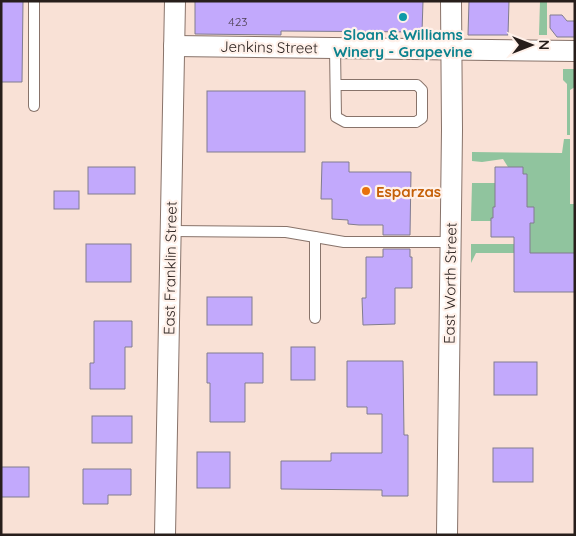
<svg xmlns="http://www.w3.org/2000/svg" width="576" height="536" viewBox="0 0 576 536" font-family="Quicksand,sans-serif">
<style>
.green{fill:#90c49e}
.building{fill:#c2a9fc;stroke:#817c8f}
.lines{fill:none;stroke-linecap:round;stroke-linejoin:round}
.service-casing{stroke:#88736a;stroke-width:12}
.minor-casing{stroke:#88736a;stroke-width:22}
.service{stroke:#fff;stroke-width:10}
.minor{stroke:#fff;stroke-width:20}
.culture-dot{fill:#0f9aa8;stroke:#fff1ea;stroke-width:2}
.food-dot{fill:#e8710a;stroke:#fff1ea;stroke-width:2}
.labels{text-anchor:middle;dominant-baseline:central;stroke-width:4.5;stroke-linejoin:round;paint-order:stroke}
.number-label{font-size:12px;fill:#4e4153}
.culture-label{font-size:15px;font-weight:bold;fill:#0d838f;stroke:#fff1ea}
.street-label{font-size:15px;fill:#271e1b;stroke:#fff1ea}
.food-label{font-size:15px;font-weight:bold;fill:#c56008;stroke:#fff1ea;text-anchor:start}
</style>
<rect width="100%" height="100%" fill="#f9e1d6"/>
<g class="green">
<polygon points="540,1 547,1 547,35 539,35"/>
<polygon points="563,69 575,69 575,87 570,90 570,135 567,135 567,84 563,80"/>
<polygon points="564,139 570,139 570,204 575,204 575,253 476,253 471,263 471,244 515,244 530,237 530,223 493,218 491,218 491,221 471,221 472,183 495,183 495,199 523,174 508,167 503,159 482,162 472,161 472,152 562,153"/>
</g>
<g class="building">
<polygon points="1,1 23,1 22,82 1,82"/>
<polygon points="195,1 423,1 422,32 281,31 281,35 195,34"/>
<polygon points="469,1 509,1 508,35 468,35"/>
<polygon points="550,15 562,15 567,21 575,21 575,37 557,37 550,28"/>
<rect x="207" y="91" width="98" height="61"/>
<polygon points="322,162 349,162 349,172 411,172 410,235 383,235 383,225 359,225 348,224 348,220 332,219 332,199 321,199"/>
<rect x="88" y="167" width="47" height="27"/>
<polygon points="495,167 523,167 523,174 527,174 527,207 534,207 534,223 530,223 530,253 575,253 575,292 514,292 514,237 491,237 491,218 493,218 493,207 495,207"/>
<rect x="54" y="191" width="25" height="18"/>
<rect x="86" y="244" width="45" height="38"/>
<polygon points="383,249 410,249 410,257 412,257 412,288 395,288 395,324 363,325 362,298 366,298 366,257 383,257"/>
<rect x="207" y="297" width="45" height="28"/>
<polygon points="94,321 132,321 132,347 125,347 125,389 90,389 90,363 94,363"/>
<rect x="291" y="347" width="24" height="33"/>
<polygon points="207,353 263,353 263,383 245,383 245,422 210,422 210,383 207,383"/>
<polygon points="347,361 403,361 404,435 408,435 408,496 382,496 382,490 281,489 281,461 331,461 331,453 382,453 382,414 367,414 367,407 347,407"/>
<rect x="494" y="362" width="43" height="33"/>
<rect x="92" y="416" width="40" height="27"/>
<rect x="493" y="448" width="40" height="34"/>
<rect x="197" y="452" width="33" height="36"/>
<rect x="1" y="467" width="28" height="30"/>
<polygon points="83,469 131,469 131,495 108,495 108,504 83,504"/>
</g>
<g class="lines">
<defs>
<g id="service">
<polyline points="34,1 34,106"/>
<polyline points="335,48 336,117 345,122 416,122 422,118 422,90 417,85 336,85"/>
<polyline points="171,231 286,232 344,242 451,242"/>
<polyline points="315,237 315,318"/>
</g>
<g id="minor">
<polyline points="174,46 575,51"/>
<polyline points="165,535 175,1"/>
<polyline points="447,535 452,130 451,1"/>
</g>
</defs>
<use href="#service" class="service-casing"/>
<use href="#minor" class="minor-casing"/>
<use href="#service" class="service"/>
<use href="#minor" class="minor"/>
</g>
<circle class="culture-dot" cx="403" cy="17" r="5"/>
<circle class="food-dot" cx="366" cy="191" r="5"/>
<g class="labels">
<g class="number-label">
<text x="238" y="21">423</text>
</g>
<g class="culture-label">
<text x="403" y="34">Sloan &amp; Williams<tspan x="403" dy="17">Winery - Grapevine</tspan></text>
</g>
<g class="street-label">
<text transform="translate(269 47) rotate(1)">Jenkins Street</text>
<text transform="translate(170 268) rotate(-89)">East Franklin Street</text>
<text transform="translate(450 283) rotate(-89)">East Worth Street</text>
</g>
<g class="food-label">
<text x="376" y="191">Esparzas</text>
</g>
</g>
<rect width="576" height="536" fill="none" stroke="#271e1b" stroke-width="5"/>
<g transform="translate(531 45) rotate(90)" stroke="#fff1ea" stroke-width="4" paint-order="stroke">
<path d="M0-4L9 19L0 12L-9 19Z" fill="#271e1b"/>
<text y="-8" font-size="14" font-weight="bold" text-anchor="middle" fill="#271e1b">N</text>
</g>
</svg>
